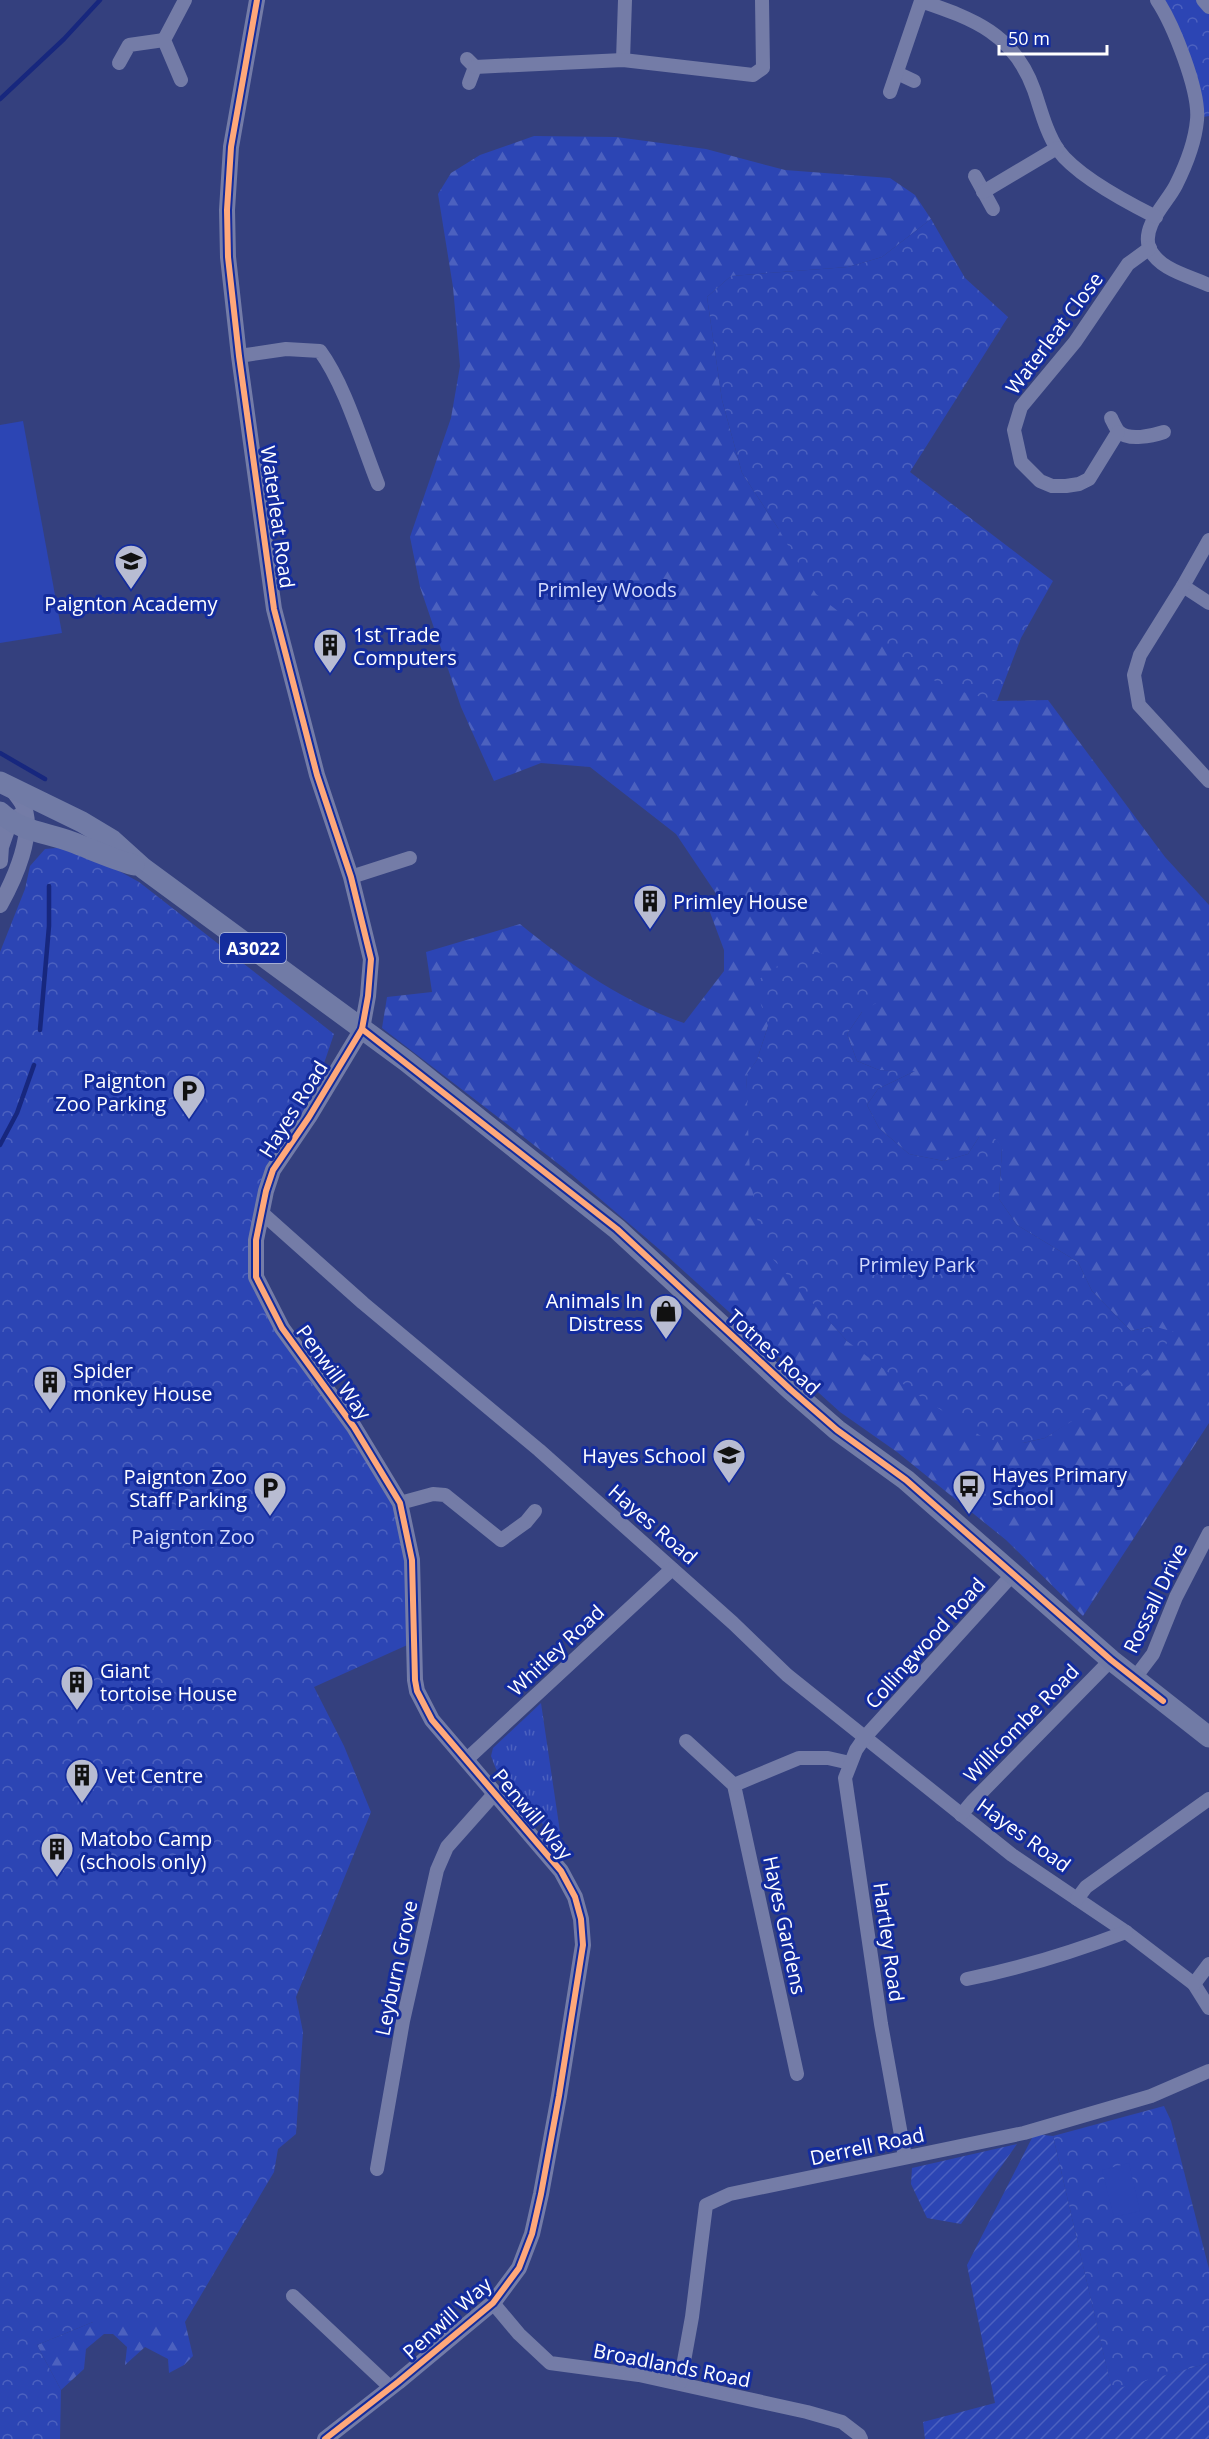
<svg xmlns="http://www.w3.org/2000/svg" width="1209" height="2439" viewBox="0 0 1209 2439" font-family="'Open Sans',sans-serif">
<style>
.grass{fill:url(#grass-tufts)}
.forest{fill:url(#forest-firs);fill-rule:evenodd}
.park{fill:url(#park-crowns)}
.garden{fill:url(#garden-furrows)}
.pitch{fill:#2c45b4}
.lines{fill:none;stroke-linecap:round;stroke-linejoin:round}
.stream{stroke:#17277e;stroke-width:4.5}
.minor{stroke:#747ca7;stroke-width:14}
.tertiary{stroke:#747ca7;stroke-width:16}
.primary{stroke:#717ba6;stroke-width:21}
.cycleway-casing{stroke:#142c9d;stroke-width:10}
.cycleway{stroke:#fea87a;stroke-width:6}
.labels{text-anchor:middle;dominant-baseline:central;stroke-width:6;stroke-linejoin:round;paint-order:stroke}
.shield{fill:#142c9d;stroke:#b8c0e2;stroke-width:1.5}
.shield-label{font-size:18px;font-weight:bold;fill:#fff}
.street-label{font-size:20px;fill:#fff;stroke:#142c9d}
.park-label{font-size:20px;fill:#d3dbfd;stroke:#142c9d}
.poi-label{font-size:20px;fill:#fff;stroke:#142c9d;text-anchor:start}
</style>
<defs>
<pattern id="grass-tufts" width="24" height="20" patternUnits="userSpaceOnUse" patternTransform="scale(1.5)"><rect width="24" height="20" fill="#2c45b4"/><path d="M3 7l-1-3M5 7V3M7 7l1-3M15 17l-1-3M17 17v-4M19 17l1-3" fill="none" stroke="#4c61bf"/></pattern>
<pattern id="forest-firs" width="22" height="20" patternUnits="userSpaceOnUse" patternTransform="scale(1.5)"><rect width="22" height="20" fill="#2c45b4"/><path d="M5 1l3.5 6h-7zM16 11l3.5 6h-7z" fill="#4c61bf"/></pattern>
<pattern id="park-crowns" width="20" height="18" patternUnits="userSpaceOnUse" patternTransform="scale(1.5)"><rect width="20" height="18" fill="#2c45b4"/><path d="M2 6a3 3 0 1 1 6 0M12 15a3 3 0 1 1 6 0" fill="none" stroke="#4c61bf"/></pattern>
<pattern id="garden-furrows" width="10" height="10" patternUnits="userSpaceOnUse" patternTransform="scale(1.5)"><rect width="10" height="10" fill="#2c45b4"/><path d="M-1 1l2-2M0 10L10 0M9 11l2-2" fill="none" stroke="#4c61bf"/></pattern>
</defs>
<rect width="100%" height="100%" fill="#34407e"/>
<polygon class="grass" points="541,1703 563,1852 536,1815 496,1769 491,1756 493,1748"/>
<g class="forest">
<path d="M 534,136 L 616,137 L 706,149 L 785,170 L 890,178 L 915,195 L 931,219 L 882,257 L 848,267 L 731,276 L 707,297 L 722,400 L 742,473 L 778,528 L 997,701 L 1048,700 L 1165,857 L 1209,905 L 1209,1423 L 1083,1616 L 1006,1540 L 897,1452 L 840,1412 L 666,1255 L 565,1169 L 382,1028 L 387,997 L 432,992 L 426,952 L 520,924 C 569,964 623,1002 684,1023 L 724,971 L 724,950 L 708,907 L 717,895 L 676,834 L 590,767 L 541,763 L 494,781 L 461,707 L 420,587 L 410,537 L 451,418 L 460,366 L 453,287 L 438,194 L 451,173 L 480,155 ZM 862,1012 L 847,1034 L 857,1061 L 879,1070 L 913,1072 L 878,1089 L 867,1105 L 879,1128 L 909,1154 L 944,1161 L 968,1154 L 979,1137 L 1002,1147 L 999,1199 L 1017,1225 L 1078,1262 L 1092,1291 L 1131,1331 L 1153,1326 L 1092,1407 L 1045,1438 L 1023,1443 L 847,1341 L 807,1296 L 749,1117 L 746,1076 L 757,1060 L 768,1026 Z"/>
<polygon points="93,2322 185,2322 193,2356 184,2365 169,2373 168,2359 145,2347 125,2365 127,2347 113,2334 104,2334 86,2349 84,2369 61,2390 37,2345"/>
</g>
<g class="park">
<polygon points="1157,0 1203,0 1209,7 1209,116 1198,118 1191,80"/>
<polygon points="931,219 965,278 1008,317 910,472 1053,581 1021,638 997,701 944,687 874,639 816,594 778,528 742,473 722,400 707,297 731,276 848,267 882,257"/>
<polygon points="67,847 110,866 139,882 334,1034 318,1081 309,1117 273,1170 256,1277 400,1503 414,1642 314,1687 344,1746 371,1812 296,1997 303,2032 296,2134 278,2149 274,2172 185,2322 93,2322 37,2345 61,2390 60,2439 0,2439 0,952 25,889 30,866 45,849"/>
<polygon points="817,952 855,967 876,1003 862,1012 847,1034 857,1061 879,1070 915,1071 878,1089 867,1105 879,1128 909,1154 944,1161 968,1154 979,1137 992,1135 1002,1147 999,1199 1017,1225 1078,1262 1092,1291 1131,1331 1153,1326 1174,1332 1153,1365 1128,1386 1045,1438 1023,1443 987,1440 915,1393 847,1341 762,1247 750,1176 746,1075 757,1060 768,1026 754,983 794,954"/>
<polygon points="1164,2106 1171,2121 1209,2269 1209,2363 1112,2391 1053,2136"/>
</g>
<g class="garden">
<polygon points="1034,2134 1053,2136 1112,2390 1209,2363 1209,2439 925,2439 923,2422 995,2403 967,2265"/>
<polygon points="1017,2144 961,2224 927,2218 911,2184 912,2168"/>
</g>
<g class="pitch">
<polygon points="23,421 62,633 0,643 0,425"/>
<polygon points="1129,2163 1140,2211 1114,2217 1102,2170"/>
</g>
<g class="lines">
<g class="stream">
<polyline points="0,99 64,39 100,0"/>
<polyline points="0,753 45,779"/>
<polyline points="40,1030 49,926 49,886"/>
<polyline points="0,1145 17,1113 34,1065"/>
</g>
<g class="minor">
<path d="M 1157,0 C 1173,24 1200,91 1197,120 C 1195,143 1186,165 1176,185 C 1167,203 1142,225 1149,247 C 1157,269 1189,276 1209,285"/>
<polyline points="1203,0 1209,7"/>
<polyline points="467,59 475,67 469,83"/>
<polyline points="623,60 625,0"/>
<polyline points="119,63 129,45 164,40"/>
<polyline points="475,67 623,60 753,75 763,68 762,0"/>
<polyline points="897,73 914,81"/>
<polyline points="181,80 164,40 185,0"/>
<path d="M 890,92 L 921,1 C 974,19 1014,34 1034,90 C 1041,110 1046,132 1058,150 C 1076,175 1128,203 1156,217"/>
<polyline points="975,176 993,209"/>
<polyline points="983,192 1057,148"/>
<path d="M 239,356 L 286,349 L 320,351 C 345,385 362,444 378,484"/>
<path d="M 1111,418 C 1113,422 1116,429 1119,432 C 1129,441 1152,436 1164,432"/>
<polyline points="1118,432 1089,479 1079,484 1066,486 1052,486 1040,481 1021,462 1014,430 1021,407 1075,342 1128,264 1150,248"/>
<polyline points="1209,540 1183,586 1209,603"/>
<polyline points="1183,586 1140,655 1134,675 1139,705 1209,781"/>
<polyline points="351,877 410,858"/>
<polyline points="261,1212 363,1303 539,1450 733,1623 787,1675 1012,1855 1126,1932 1194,1984 1209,2008"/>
<polyline points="400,1503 433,1494 445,1495 501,1540 526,1522 535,1511"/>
<polyline points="1134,1679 1153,1654 1176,1597 1209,1533"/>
<polyline points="686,1741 734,1785 797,2074"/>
<polyline points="466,1760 672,1569"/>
<polyline points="734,1785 799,1758 828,1758 850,1763"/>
<polyline points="961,1815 972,1802 1111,1660"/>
<polyline points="1077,1899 1086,1887 1209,1799"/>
<path d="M 967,1979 C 1022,1968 1073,1952 1126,1932"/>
<polyline points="1194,1984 1209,1964"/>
<polyline points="905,2157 881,2024 845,1778 856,1750 865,1737 1013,1574"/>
<polyline points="377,2169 403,2021 437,1870 447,1847 495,1793"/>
<polyline points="293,2296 390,2387"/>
<polyline points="493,2303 519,2334 550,2363 639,2375 807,2412 842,2422 859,2435 861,2439"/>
<polyline points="680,2383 692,2317 706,2205 730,2194 1024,2133 1151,2096 1209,2071"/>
</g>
<g class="tertiary">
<polyline points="257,0 231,147 227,210 228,257 239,356 274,609 317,775 351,877 371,959 368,996 362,1029 309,1117 273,1170 266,1191 256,1240 256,1277 282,1328 354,1427 400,1503 412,1560 415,1680 417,1691 432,1720 561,1871 575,1897 581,1919 583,1945 559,2096 541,2194 532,2234 519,2268 493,2303 398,2382 325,2439"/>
<polyline points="0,861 1,847 10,821 21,815"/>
<path d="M 0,905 C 14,880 37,831 22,803 C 19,798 15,793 11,788"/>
</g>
<g class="primary">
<polyline points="0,782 82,822 112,840 143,868 406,1061 617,1229 791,1390 837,1430 906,1480 1111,1660 1209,1737"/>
<path d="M 0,812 C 21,832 46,832 72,842 C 93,850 113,859 134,865"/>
</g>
<defs>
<g id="cycleway">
<polyline points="257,0 231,147 227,210 228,257 239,356 274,609 317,775 351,877 371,959 368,996 362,1029 309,1117 273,1170 266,1191 256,1240 256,1277 282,1328 354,1427 400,1503 412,1560 415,1680 417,1691 432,1720 561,1871 575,1897 581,1919 583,1945 559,2096 541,2194 532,2234 519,2268 493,2303 398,2382 325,2439"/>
<polyline points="362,1029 617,1229 791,1390 837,1430 906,1480 1111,1660 1163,1701"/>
</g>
</defs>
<use href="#cycleway" class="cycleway-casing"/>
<use href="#cycleway" class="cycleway"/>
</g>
<defs>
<symbol id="school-pin" viewBox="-11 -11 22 30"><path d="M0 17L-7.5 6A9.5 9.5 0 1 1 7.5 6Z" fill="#b8bcd2" stroke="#142c9d"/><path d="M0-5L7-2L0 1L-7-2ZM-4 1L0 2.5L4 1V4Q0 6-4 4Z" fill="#111"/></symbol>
<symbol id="building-pin" viewBox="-11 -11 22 30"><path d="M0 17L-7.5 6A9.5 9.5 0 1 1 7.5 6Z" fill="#b8bcd2" stroke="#142c9d"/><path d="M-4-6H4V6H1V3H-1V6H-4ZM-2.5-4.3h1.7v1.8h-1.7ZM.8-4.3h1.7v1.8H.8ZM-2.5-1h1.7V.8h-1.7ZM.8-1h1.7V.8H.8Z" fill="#111"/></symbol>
<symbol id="parking-pin" viewBox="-11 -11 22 30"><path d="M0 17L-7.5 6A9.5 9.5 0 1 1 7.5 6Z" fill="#b8bcd2" stroke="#142c9d"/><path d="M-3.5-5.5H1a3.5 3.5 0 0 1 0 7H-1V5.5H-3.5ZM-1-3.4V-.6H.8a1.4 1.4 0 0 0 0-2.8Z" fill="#111"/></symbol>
<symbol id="shop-pin" viewBox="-11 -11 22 30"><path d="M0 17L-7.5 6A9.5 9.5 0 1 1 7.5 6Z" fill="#b8bcd2" stroke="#142c9d"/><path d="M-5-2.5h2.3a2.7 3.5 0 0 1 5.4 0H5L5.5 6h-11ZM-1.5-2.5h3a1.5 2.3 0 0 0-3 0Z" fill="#111"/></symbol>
<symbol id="bus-pin" viewBox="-11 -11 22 30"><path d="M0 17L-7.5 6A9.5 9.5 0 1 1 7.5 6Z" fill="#b8bcd2" stroke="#142c9d"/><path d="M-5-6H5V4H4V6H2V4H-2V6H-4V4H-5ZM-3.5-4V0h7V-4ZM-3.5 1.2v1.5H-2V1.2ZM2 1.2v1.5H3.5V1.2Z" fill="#111"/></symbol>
</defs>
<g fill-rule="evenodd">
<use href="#school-pin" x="112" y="542" width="38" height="52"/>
<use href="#building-pin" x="311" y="626" width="38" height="52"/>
<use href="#building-pin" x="631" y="882" width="38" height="52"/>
<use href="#parking-pin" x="170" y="1072" width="38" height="52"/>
<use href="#shop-pin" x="647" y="1292" width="38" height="52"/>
<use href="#building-pin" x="31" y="1363" width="38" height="52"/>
<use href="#school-pin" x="710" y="1436" width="38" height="52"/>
<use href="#bus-pin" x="950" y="1467" width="38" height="52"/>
<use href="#parking-pin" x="251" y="1469" width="38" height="52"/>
<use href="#building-pin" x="58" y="1663" width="38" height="52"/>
<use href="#building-pin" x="63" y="1756" width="38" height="52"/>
<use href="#building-pin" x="38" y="1830" width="38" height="52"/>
</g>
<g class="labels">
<rect class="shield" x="220" y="933" width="66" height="30" rx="4.5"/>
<g class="shield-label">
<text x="253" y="948">A3022</text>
</g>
<g class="street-label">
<text transform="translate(1054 333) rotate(-53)">Waterleat Close</text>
<text transform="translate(278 517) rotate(82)">Waterleat Road</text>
<text transform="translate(293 1109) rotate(-58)">Hayes Road</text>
<text transform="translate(774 1352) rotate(42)">Totnes Road</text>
<text transform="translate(334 1372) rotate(54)">Penwill Way</text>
<text transform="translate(653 1524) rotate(41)">Hayes Road</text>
<text transform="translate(1155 1598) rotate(-64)">Rossall Drive</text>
<text transform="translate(925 1643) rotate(-48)">Collingwood Road</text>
<text transform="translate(556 1650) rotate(-43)">Whitley Road</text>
<text transform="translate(1021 1723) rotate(-46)">Willicombe Road</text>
<text transform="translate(533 1814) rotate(50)">Penwill Way</text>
<text transform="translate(1024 1835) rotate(36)">Hayes Road</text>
<text transform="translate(785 1925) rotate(78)">Hayes Gardens</text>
<text transform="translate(889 1942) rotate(82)">Hartley Road</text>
<text transform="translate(396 1968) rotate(-78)">Leyburn Grove</text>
<text transform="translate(867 2146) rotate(-12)">Derrell Road</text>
<text transform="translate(447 2318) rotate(-42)">Penwill Way</text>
<text transform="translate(672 2365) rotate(11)">Broadlands Road</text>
</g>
<g class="park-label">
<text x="607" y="589">Primley Woods</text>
<text x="917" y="1264">Primley Park</text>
<text x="193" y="1536">Paignton Zoo</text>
</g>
<g class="poi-label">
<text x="131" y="603" text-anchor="middle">Paignton Academy</text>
<text x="353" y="634">1st Trade<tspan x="353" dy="23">Computers</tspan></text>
<text x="673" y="901">Primley House</text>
<text x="166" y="1080" text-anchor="end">Paignton<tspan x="166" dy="23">Zoo Parking</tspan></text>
<text x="643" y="1300" text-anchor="end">Animals In<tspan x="643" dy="23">Distress</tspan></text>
<text x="73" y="1370">Spider<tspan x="73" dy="23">monkey House</tspan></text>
<text x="706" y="1455" text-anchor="end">Hayes School</text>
<text x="992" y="1474">Hayes Primary<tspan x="992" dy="23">School</tspan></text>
<text x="247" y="1476" text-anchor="end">Paignton Zoo<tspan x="247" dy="23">Staff Parking</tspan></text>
<text x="100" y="1670">Giant<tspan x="100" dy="23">tortoise House</tspan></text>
<text x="105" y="1775">Vet Centre</text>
<text x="80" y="1838">Matobo Camp<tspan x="80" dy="23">(schools only)</tspan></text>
</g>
</g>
<path d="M999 45v9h108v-9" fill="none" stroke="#ffffff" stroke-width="3"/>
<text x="1008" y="45" font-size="18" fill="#ffffff" stroke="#142c9d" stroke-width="4.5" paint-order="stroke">50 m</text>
</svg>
